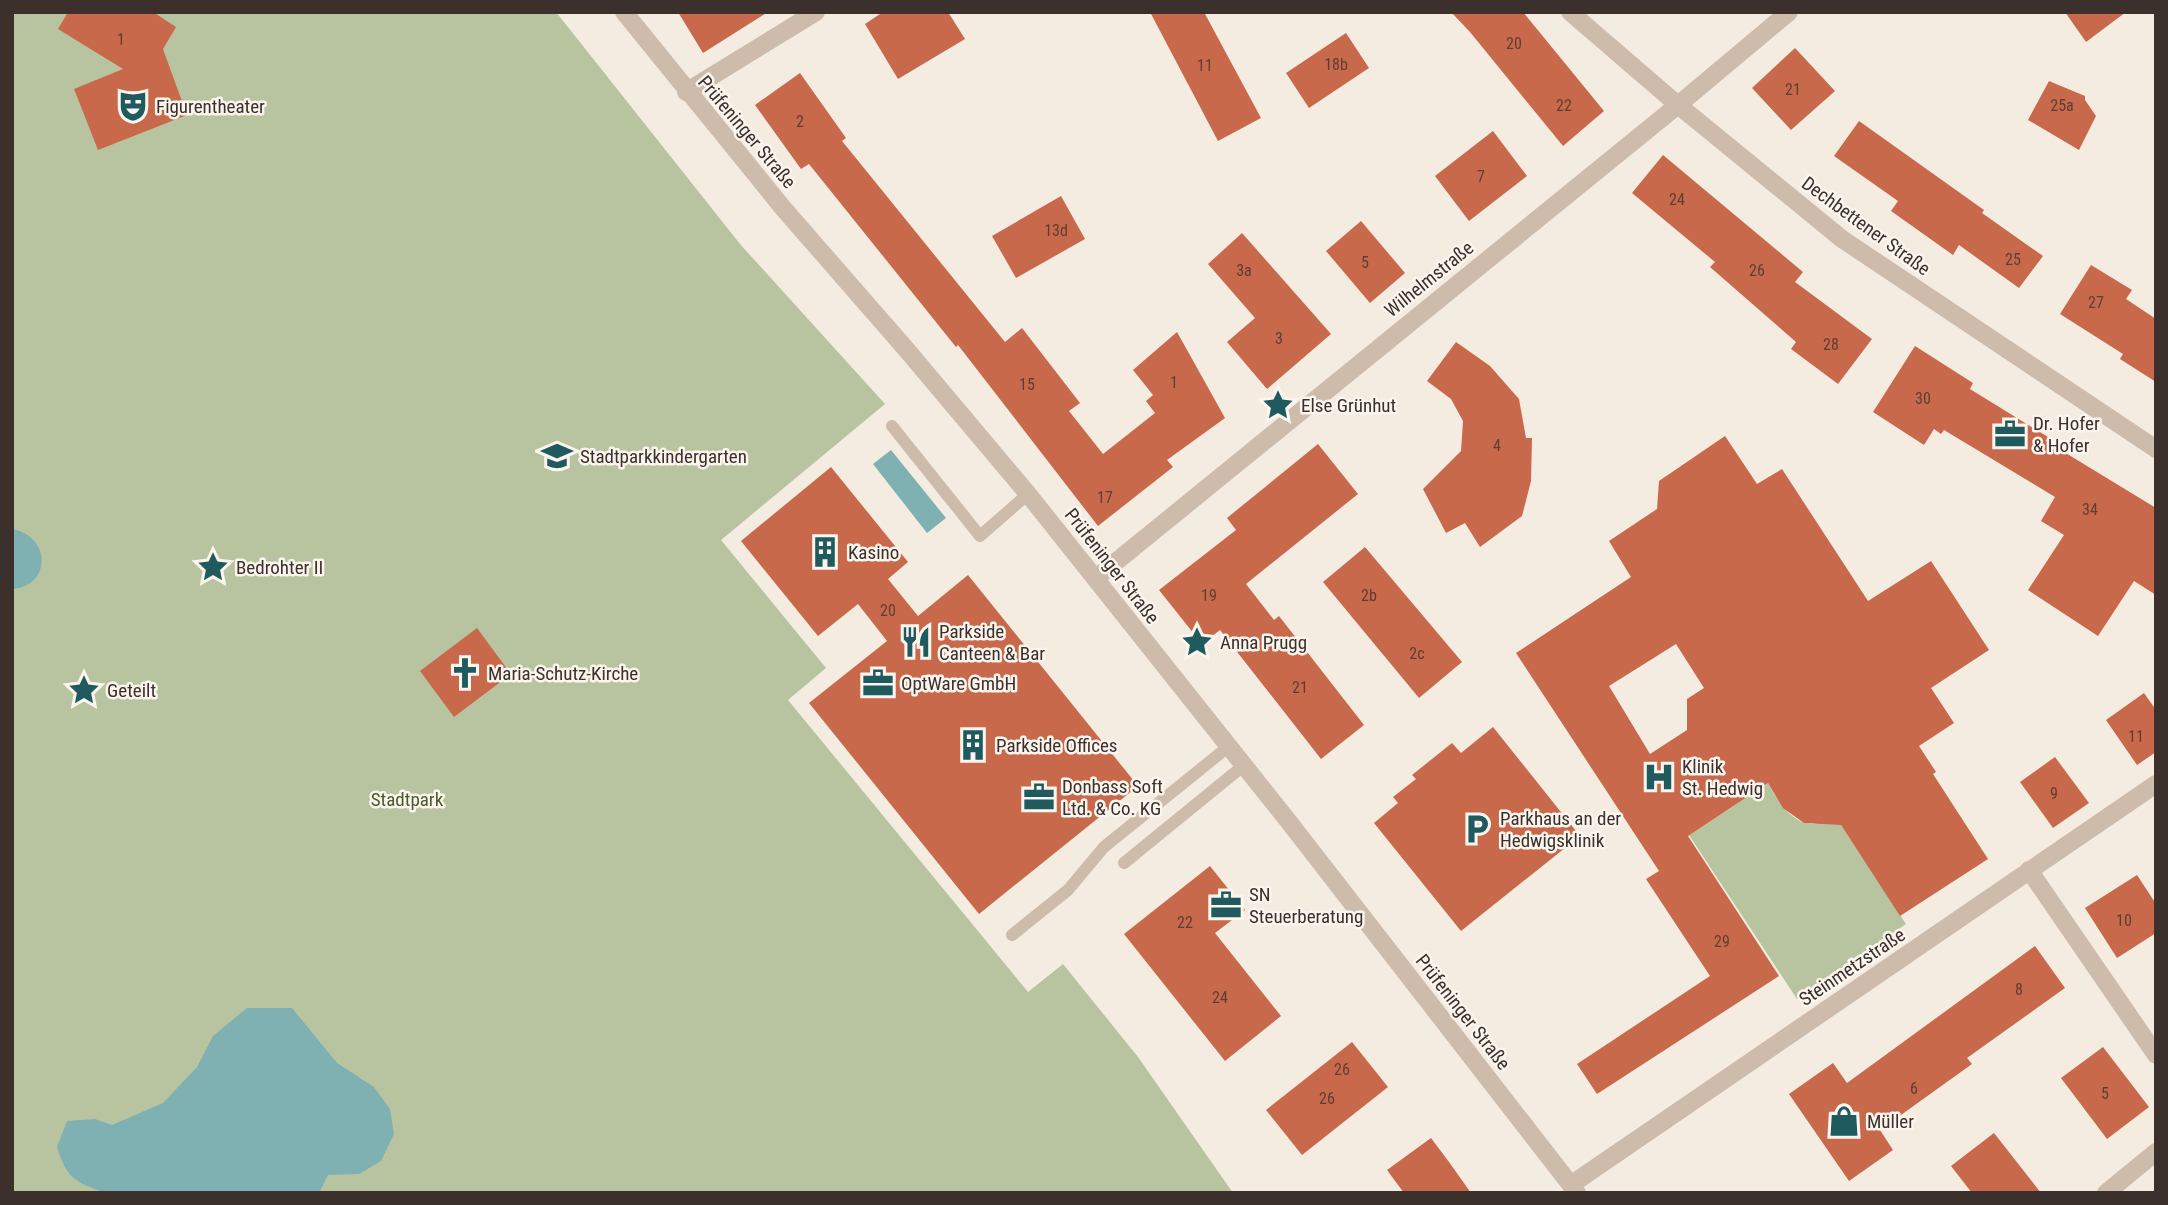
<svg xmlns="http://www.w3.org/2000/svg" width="2168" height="1205" viewBox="0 0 2168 1205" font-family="'Roboto Condensed',sans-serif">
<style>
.green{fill:#b8c4a0}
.water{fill:#7fb0b2}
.building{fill:#c8694b;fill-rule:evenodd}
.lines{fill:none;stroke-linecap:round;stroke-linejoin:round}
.service{stroke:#cdbbac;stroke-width:12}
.minor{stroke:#cdbbac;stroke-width:18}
.tertiary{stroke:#cdbbac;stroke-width:18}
.labels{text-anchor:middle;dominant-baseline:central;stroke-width:5;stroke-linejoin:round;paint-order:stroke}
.number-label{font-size:16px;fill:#5e3e33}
.poi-label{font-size:19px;fill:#3b302b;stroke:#fbf5ee;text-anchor:start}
.street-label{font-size:19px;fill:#3b302b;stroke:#fbf5ee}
.park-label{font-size:19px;fill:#4a5a2e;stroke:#fbf5ee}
</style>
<rect width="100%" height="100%" fill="#f4ebe1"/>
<g class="green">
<polygon points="12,12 556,12 740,244 885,404 721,540 826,668 788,700 1028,992 1063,964 1138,1057 1233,1193 12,1193"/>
<path d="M 1768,783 C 1783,810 1802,838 1835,816 L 1906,924 L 1797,999 L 1689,835 Z"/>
</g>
<g class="water">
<polygon points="891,450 946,518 927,533 873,464"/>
<path d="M 12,529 C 51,536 52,586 12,589 Z"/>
<path d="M 247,1008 L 292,1008 L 337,1063 L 374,1087 L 390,1109 L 394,1134 L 381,1161 L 359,1174 L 328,1175 L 319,1193 L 106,1193 C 75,1182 67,1179 57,1147 L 67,1121 L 95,1119 L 112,1125 L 163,1103 L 197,1067 L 213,1036 Z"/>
</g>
<g class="building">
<polygon points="68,12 153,12 176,27 163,49 187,115 98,150 74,89 123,69 58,29"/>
<polygon points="678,12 768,12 703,53"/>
<polygon points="883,12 948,12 965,39 898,79 865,24"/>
<polygon points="1150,12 1204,12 1261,118 1218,141"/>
<polygon points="1451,12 1523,12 1604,111 1563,146 1470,32"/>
<polygon points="2065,12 2126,12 2086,42"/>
<polygon points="1346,33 1369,68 1309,108 1286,73"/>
<polygon points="1795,48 1835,91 1791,130 1752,88"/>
<polygon points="800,73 846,138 842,141 1005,342 1022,328 1080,403 1069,411 1103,454 1155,413 1146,401 1153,395 1133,370 1177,332 1225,418 1167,460 1173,467 1098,526 958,345 956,347 809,164 801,169 755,105"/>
<polygon points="2049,81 2085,96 2085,100 2096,116 2079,150 2028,120"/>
<polygon points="1859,121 1984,210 1982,213 2043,256 2019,288 1959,245 1953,255 1891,211 1898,201 1834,156"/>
<polygon points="1493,131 1527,176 1469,221 1435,176"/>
<polygon points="1663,155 1803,272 1795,282 1872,339 1838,384 1791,349 1796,342 1710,267 1715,262 1632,193"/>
<polygon points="1061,196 1085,239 1016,278 992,236"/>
<polygon points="1361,221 1405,273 1370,303 1326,251"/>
<polygon points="1242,233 1331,334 1267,389 1227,342 1255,318 1208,264"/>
<polygon points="2091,265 2132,290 2126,299 2156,319 2156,382 2120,359 2123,354 2060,314"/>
<polygon points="1456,342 1490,366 1519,399 1526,438 1532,438 1531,481 1522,516 1480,547 1465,523 1446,533 1423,489 1461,451 1463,421 1451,399 1427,381"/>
<polygon points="1915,346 1973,383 1970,389 2048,437 2046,441 2156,508 2156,595 2134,581 2098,636 2028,590 2064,535 2041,521 2055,497 1944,430 1941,434 1934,429 1924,445 1873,412"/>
<path d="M 1725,436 L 1757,484 L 1782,469 L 1868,601 L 1931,561 L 1989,650 L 1931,688 L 1954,723 L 1919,746 L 1936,772 L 1933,774 L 1988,859 L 1900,916 L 1841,825 L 1804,823 L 1783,808 L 1768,783 L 1688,836 L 1779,976 L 1597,1094 L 1577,1064 L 1710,976 L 1646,879 L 1659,871 L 1516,653 L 1631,577 L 1609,541 L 1657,509 L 1659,481 ZM 1676,644 L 1704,688 L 1687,699 L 1687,730 L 1650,754 L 1609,686 Z"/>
<polygon points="1318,444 1358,494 1246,584 1274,620 1279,616 1364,725 1321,759 1220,630 1202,644 1159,590 1236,530 1227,518"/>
<polygon points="831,467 908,562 888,579 918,616 968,575 1138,786 979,914 809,703 887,641 858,604 818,636 741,541"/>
<polygon points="1365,547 1462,662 1419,698 1323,582"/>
<polygon points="477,628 511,674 454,717 420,671"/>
<polygon points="2144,693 2156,710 2156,752 2137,765 2106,720"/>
<polygon points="1493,727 1580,836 1461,931 1374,823 1398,803 1393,797 1416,779 1412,775 1452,743 1461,753"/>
<polygon points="2055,757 2089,803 2053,828 2020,782"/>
<polygon points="1210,866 1245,910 1215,933 1281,1016 1225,1061 1124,934"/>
<polygon points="2137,875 2156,904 2156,933 2117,958 2085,908"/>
<polygon points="2035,946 2065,988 1967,1058 1972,1064 1880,1130 1893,1150 1849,1181 1789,1094 1833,1063 1847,1083"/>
<polygon points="1352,1042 1388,1087 1302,1155 1266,1110"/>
<polygon points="2103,1047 2149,1107 2107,1139 2061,1078"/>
<polygon points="1994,1133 2041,1193 1972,1193 1951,1166"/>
<polygon points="1431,1138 1449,1162 1471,1193 1404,1193 1387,1170"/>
</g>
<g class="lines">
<g class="service">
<polyline points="892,426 980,536 1028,494"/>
<polyline points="1124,863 1243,766"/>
<polyline points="1012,935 1068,890 1104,847 1228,747"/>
</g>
<g class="minor">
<polyline points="1570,12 1678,105 1842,239 2156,449"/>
<polyline points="686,92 816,12"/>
<polyline points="1096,578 1678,105 1789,12"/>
<polyline points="2029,870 2156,1055"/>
<polyline points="1572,1184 2156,784"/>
<polyline points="2106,1193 2156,1152"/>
</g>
<polyline class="tertiary" points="624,12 783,208 906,349 1028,494 1289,822 1577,1193"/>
</g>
<defs>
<symbol id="theatre-bare" viewBox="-9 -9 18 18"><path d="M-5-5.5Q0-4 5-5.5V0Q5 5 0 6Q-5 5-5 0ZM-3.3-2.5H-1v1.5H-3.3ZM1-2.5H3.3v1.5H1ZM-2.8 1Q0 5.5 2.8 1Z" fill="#1f5a5e" stroke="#fbf5ee" stroke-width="2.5" paint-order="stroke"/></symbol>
<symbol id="sight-bare" viewBox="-9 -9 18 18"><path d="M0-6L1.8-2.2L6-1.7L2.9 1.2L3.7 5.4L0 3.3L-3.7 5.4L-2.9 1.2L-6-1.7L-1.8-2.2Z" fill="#1f5a5e" stroke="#fbf5ee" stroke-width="2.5" paint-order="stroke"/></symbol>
<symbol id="office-bare" viewBox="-9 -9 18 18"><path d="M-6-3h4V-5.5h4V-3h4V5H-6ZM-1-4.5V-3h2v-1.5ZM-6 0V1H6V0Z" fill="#1f5a5e" stroke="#fbf5ee" stroke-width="2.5" paint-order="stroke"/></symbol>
<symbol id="school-bare" viewBox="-9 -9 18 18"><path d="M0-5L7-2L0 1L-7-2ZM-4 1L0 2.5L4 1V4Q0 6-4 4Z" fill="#1f5a5e" stroke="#fbf5ee" stroke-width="2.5" paint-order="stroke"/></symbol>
<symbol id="building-bare" viewBox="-9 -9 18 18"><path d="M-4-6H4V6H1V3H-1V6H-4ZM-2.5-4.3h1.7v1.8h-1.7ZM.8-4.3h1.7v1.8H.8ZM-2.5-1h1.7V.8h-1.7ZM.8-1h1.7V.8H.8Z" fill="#1f5a5e" stroke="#fbf5ee" stroke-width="2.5" paint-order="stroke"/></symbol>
<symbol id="restaurant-bare" viewBox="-9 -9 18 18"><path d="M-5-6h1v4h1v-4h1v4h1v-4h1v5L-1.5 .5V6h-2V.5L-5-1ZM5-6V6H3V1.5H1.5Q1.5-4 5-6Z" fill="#1f5a5e" stroke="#fbf5ee" stroke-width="2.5" paint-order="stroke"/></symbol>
<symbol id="church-bare" viewBox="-9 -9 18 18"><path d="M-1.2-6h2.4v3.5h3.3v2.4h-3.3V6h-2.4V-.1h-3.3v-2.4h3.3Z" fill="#1f5a5e" stroke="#fbf5ee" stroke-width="2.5" paint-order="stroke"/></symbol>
<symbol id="hospital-bare" viewBox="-9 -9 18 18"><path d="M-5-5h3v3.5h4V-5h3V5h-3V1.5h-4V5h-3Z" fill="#1f5a5e" stroke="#fbf5ee" stroke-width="2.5" paint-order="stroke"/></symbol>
<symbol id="parking-bare" viewBox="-9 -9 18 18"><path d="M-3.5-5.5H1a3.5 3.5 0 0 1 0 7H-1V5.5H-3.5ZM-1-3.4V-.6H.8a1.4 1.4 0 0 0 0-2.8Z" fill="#1f5a5e" stroke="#fbf5ee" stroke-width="2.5" paint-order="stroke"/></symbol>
<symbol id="shop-bare" viewBox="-9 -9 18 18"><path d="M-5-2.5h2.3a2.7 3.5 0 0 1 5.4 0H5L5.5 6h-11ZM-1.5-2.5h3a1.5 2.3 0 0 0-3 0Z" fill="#1f5a5e" stroke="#fbf5ee" stroke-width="2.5" paint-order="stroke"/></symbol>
</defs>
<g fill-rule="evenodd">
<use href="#theatre-bare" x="111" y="84" width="44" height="44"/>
<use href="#sight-bare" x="1256" y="383" width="44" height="44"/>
<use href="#office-bare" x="1988" y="412" width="44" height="44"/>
<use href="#school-bare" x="535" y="434" width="44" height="44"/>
<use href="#building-bare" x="803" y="530" width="44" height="44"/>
<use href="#sight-bare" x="191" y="545" width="44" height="44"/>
<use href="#restaurant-bare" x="894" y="620" width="44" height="44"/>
<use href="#sight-bare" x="1175" y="620" width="44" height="44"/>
<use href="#church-bare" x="443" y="651" width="44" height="44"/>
<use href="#office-bare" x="856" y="661" width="44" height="44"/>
<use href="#sight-bare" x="62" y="668" width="44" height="44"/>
<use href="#building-bare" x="951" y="723" width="44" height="44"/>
<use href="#hospital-bare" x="1637" y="755" width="44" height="44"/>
<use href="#office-bare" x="1017" y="775" width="44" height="44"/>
<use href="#parking-bare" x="1455" y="807" width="44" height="44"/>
<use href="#office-bare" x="1204" y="883" width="44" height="44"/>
<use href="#shop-bare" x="1822" y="1099" width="44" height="44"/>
</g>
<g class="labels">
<g class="number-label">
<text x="121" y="39">1</text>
<text x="1514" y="43">20</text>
<text x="1336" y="64">18b</text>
<text x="1205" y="65">11</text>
<text x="1793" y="89">21</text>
<text x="1564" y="105">22</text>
<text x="2062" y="105">25a</text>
<text x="800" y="121">2</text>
<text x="1481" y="176">7</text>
<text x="1677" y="199">24</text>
<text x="1056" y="230">13d</text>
<text x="2013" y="259">25</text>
<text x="1365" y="262">5</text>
<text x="1244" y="270">3a</text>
<text x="1757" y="270">26</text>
<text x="2096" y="302">27</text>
<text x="1279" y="338">3</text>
<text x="1831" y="344">28</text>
<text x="1174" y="382">1</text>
<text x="1027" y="384">15</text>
<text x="1923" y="398">30</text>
<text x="1497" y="445">4</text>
<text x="1105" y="497">17</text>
<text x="2090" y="509">34</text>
<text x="1209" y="595">19</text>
<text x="1369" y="595">2b</text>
<text x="888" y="610">20</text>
<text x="1417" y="653">2c</text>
<text x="1300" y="687">21</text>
<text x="2136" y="736">11</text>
<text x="2054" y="793">9</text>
<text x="2124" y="920">10</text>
<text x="1185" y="922">22</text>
<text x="1722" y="941">29</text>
<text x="2019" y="989">8</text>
<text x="1220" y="997">24</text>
<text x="1342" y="1069">26</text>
<text x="1914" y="1088">6</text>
<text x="2105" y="1093">5</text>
<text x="1327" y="1098">26</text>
</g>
<g class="poi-label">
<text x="156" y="106">Figurentheater</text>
<text x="1301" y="405">Else Grünhut</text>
<text x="2033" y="423">Dr. Hofer<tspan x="2033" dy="22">&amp; Hofer</tspan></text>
<text x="580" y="456">Stadtparkkindergarten</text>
<text x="848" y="552">Kasino</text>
<text x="236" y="567">Bedrohter II</text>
<text x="939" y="631">Parkside<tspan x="939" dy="22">Canteen &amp; Bar</tspan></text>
<text x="1220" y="642">Anna Prugg</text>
<text x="488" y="673">Maria-Schutz-Kirche</text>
<text x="901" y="683">OptWare GmbH</text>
<text x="107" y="690">Geteilt</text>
<text x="996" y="745">Parkside Offices</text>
<text x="1682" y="766">Klinik<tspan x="1682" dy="22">St. Hedwig</tspan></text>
<text x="1062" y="786">Donbass Soft<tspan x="1062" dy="22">Ltd. &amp; Co. KG</tspan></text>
<text x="1500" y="818">Parkhaus an der<tspan x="1500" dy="22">Hedwigsklinik</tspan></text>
<text x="1249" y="894">SN<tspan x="1249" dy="22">Steuerberatung</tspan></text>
<text x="1867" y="1121">Müller</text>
</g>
<g class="street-label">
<text transform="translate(747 132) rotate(50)">Prüfeninger Straße</text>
<text transform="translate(1866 226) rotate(36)">Dechbettener Straße</text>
<text transform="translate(1429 279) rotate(-39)">Wilhelmstraße</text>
<text transform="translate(1112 566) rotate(52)">Prüfeninger Straße</text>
<text transform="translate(1852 967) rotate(-34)">Steinmetzstraße</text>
<text transform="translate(1463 1012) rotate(52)">Prüfeninger Straße</text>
</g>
<g class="park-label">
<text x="407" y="799">Stadtpark</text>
</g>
</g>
<rect width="2168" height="1205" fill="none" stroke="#3b302b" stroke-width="28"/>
</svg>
